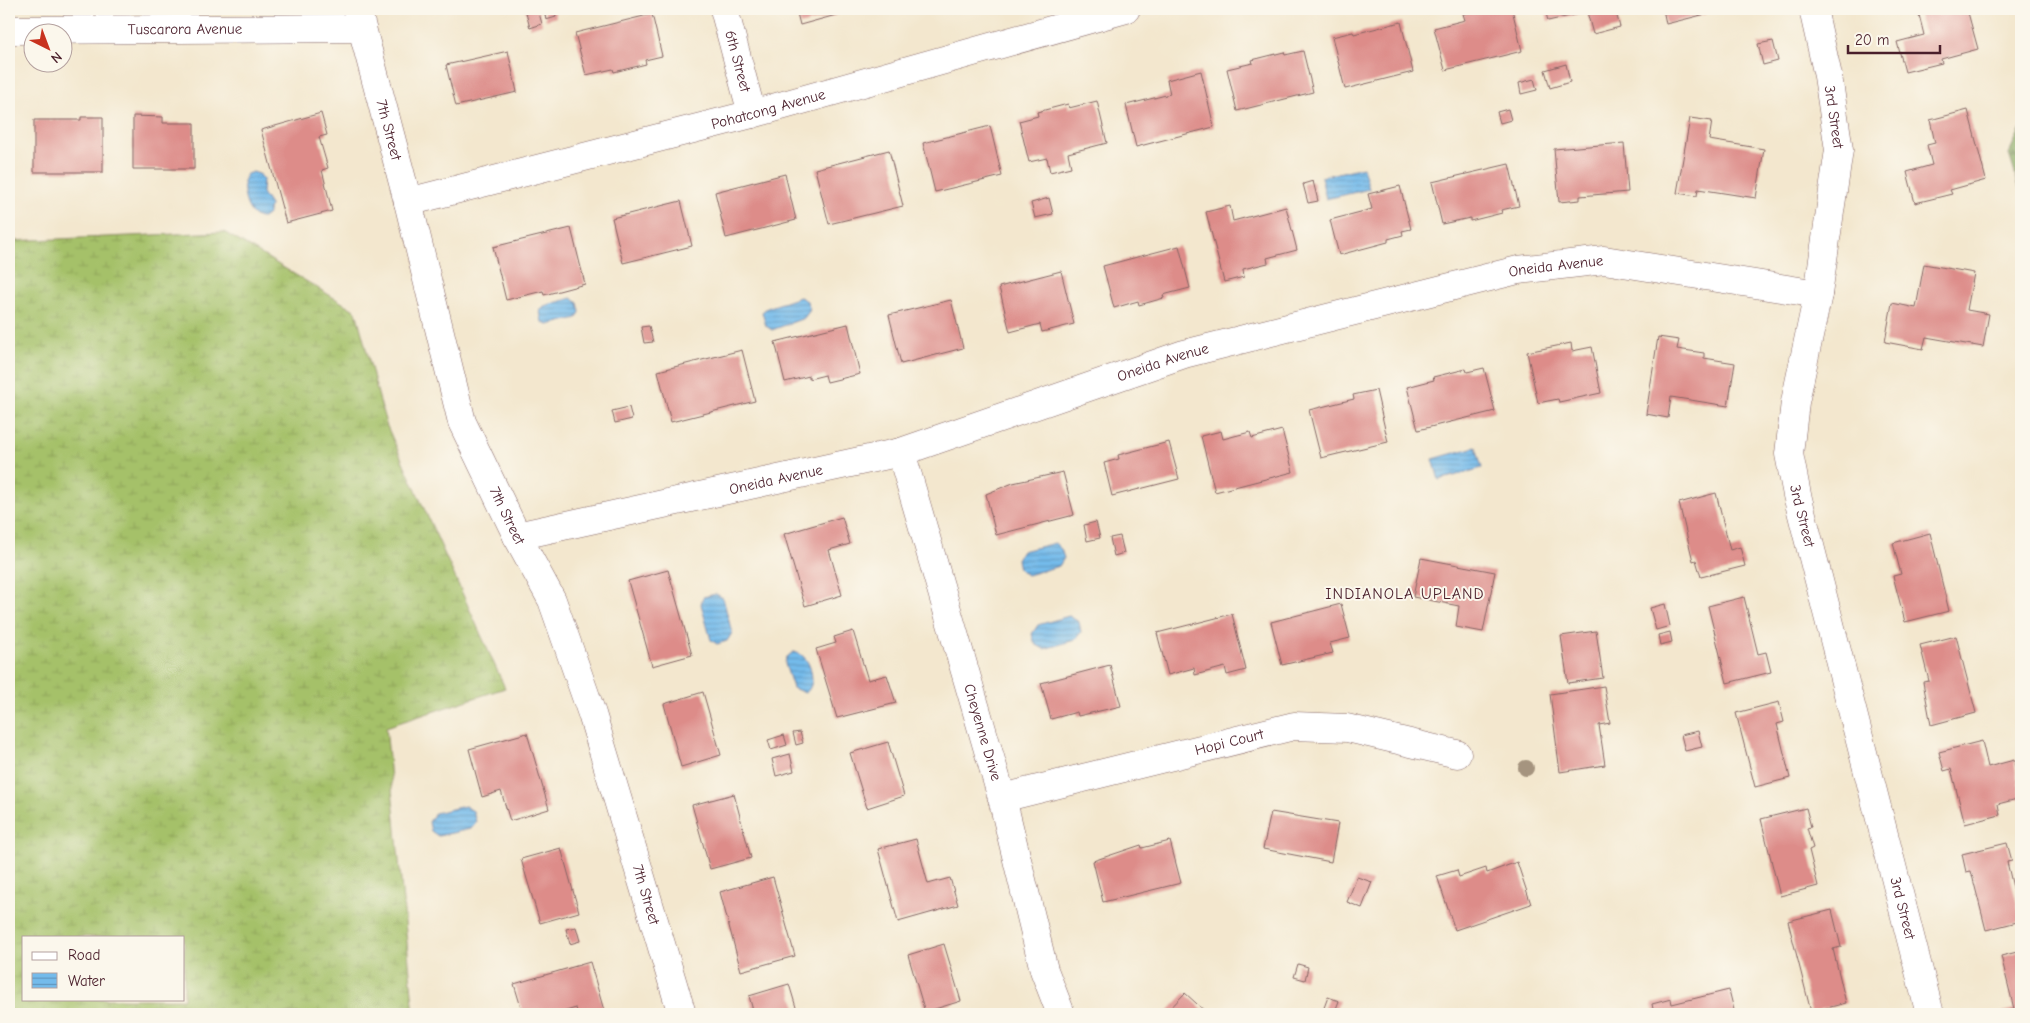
<svg xmlns="http://www.w3.org/2000/svg" width="2030" height="1023" viewBox="0 0 2030 1023" font-family="'Comic Neue',sans-serif">
<style>
.forest{fill:url(#forest-firs);stroke:#676344}
.wetland{fill:url(#wetland-marsh);stroke:#78704a;fill-rule:evenodd}
.water{fill:url(#water-rules);stroke:#5f6d8b}
.building{fill:#dd8c89}
.lines{fill:none;stroke-linecap:round;stroke-linejoin:round}
.minor-casing{stroke:#856564;stroke-width:29}
.minor{stroke:#fff;stroke-width:28}
.tree{fill:#a5947f}
.labels{text-anchor:middle;dominant-baseline:central;stroke-width:4;stroke-linejoin:round;paint-order:stroke}
.street-label{font-size:15px;fill:#4a1f2b;stroke:#fbf7ec}
.neighbourhood-label{font-size:16px;letter-spacing:1px;fill:#4a1f2b;stroke:#fbf7ec}
</style>
<defs>
<pattern id="forest-firs" width="22" height="20" patternUnits="userSpaceOnUse" patternTransform="scale(1.25)"><rect width="22" height="20" fill="#84a75d"/><path d="M5 1l3.5 6h-7zM16 11l3.5 6h-7z" fill="#6e874d"/></pattern>
<pattern id="wetland-marsh" width="20" height="14" patternUnits="userSpaceOnUse" patternTransform="scale(1.25)"><rect width="20" height="14" fill="#a5c169"/><path d="M1 5h8M5 5V1M11 12h8M15 12V8" fill="none" stroke="#90a55b"/></pattern>
<pattern id="water-rules" width="6" height="5" patternUnits="userSpaceOnUse" patternTransform="scale(1.25)"><rect width="6" height="5" fill="#74bbeb"/><path d="M0 2.5h6" fill="none" stroke="#6197bf"/></pattern>
</defs>
<rect width="100%" height="100%" fill="#fbf7ec"/>
<filter id="ink" filterUnits="userSpaceOnUse"><feTurbulence type="fractalNoise" baseFrequency=".02" numOctaves="2"/><feDisplacementMap in="SourceGraphic" scale="10" xChannelSelector="R" yChannelSelector="G"/><feConvolveMatrix kernelMatrix="1 2 1 2 8 2 1 2 1" color-interpolation-filters="sRGB"/></filter>
<filter id="wash" filterUnits="userSpaceOnUse"><feTurbulence type="fractalNoise" baseFrequency=".0096" numOctaves="4" result="noise"/><feDisplacementMap in="SourceGraphic" scale="20" xChannelSelector="R" yChannelSelector="G"/><feGaussianBlur stdDeviation="1.12" result="paint"/><feColorMatrix in="noise" values="0 0 0 0 0 0 0 0 0 0 0 0 0 0 0 0 0 1.4 0 .05"/><feComposite in="paint" operator="in"/></filter>
<g filter="url(#wash)">
<rect width="100%" height="100%" fill="#f3e7ce"/>
<polygon class="forest" points="2021,128 2021,194 2009,154"/>
<path class="wetland" d="M 224,232 L 356,311 L 386,424 L 505,688 L 386,727 L 414,1014 L 9,1014 L 9,241 ZM 24,937 L 184,937 L 184,999 L 24,999 Z"/>
<g class="water">
<polygon points="1363,167 1369,189 1326,199 1321,177"/>
<path d="M 253,172 L 259,174 L 263,179 L 262,193 L 270,205 L 268,214 L 263,218 C 246,220 239,184 247,174 Z"/>
<polygon points="800,297 807,301 810,310 804,318 772,330 766,326 762,312 767,308"/>
<polygon points="572,298 578,303 580,312 577,318 548,325 542,322 540,311 544,306"/>
<polygon points="1476,447 1482,468 1439,480 1433,459"/>
<polygon points="1055,543 1061,549 1064,558 1059,566 1027,575 1019,569 1017,559 1022,551"/>
<polygon points="716,594 723,598 732,633 727,641 717,644 711,640 701,604 703,597"/>
<polygon points="1069,616 1079,622 1081,632 1075,640 1044,649 1035,644 1032,634 1038,625"/>
<path d="M 793,652 C 810,652 819,685 805,693 L 793,688 L 785,664 L 786,658 Z"/>
<polygon points="465,806 473,811 476,822 470,829 438,836 431,831 429,822 435,813"/>
</g>
<g id="blocks">
<g class="building">
<polygon points="525,9 538,9 542,24 530,28"/>
<polygon points="544,9 554,9 556,17 546,20"/>
<polygon points="796,9 847,9 847,12 800,25"/>
<polygon points="1485,9 1512,9 1522,51 1445,70 1434,28 1465,20 1463,14"/>
<polygon points="1545,9 1615,9 1620,27 1593,34 1587,12 1548,21"/>
<polygon points="1663,9 1704,9 1706,14 1666,24"/>
<polygon points="1924,9 1967,9 1978,49 1941,59 1942,63 1905,72 1897,42 1924,35 1919,15 1926,13"/>
<polygon points="652,14 662,56 645,60 646,64 614,72 613,69 586,75 575,33"/>
<polygon points="1401,22 1413,72 1345,89 1332,37 1353,32 1354,34"/>
<polygon points="1773,41 1778,61 1763,65 1758,44"/>
<polygon points="508,51 517,92 456,106 446,65"/>
<polygon points="1303,51 1313,92 1237,111 1227,69 1253,63 1252,60 1284,52 1285,55"/>
<polygon points="1566,64 1570,82 1550,88 1545,70"/>
<polygon points="1201,71 1214,127 1136,147 1126,105 1170,94 1167,80"/>
<polygon points="1534,79 1537,90 1521,94 1519,83"/>
<polygon points="1097,101 1107,143 1068,153 1071,167 1050,172 1047,158 1029,162 1019,121 1038,116 1037,112 1068,104 1069,108"/>
<polygon points="1508,109 1511,120 1500,123 1497,112"/>
<polygon points="1968,110 1986,180 1950,190 1952,194 1915,203 1907,172 1932,165 1927,145 1935,143 1930,120"/>
<polygon points="321,113 327,135 319,137 328,168 322,170 332,211 286,223 261,130"/>
<polygon points="133,116 163,117 163,123 194,123 194,169 133,169"/>
<polygon points="81,117 103,117 103,172 34,172 34,120 81,120"/>
<polygon points="1690,118 1712,121 1709,140 1764,149 1756,198 1698,189 1697,196 1677,193"/>
<polygon points="990,126 1002,176 935,192 923,143"/>
<polygon points="1624,143 1628,192 1580,196 1580,200 1559,202 1554,149"/>
<polygon points="889,150 903,206 829,224 815,169"/>
<polygon points="1509,164 1519,206 1501,210 1502,213 1470,221 1470,218 1442,224 1432,182"/>
<polygon points="785,174 796,220 726,238 715,192"/>
<polygon points="1313,181 1318,201 1308,203 1303,184"/>
<polygon points="1400,186 1411,229 1402,231 1403,235 1388,239 1388,242 1339,255 1330,220 1372,209 1368,194"/>
<polygon points="1049,198 1053,214 1035,218 1031,203"/>
<polygon points="681,201 692,246 623,263 612,218"/>
<polygon points="1230,206 1233,221 1286,207 1297,250 1267,258 1268,263 1243,269 1244,277 1224,282 1206,212"/>
<polygon points="571,228 585,284 544,295 543,291 506,300 493,247"/>
<polygon points="1179,246 1190,288 1163,295 1164,298 1139,305 1138,301 1114,308 1103,266"/>
<polygon points="1924,264 1974,273 1967,310 1989,314 1983,347 1926,337 1923,349 1885,342 1892,303 1916,308"/>
<polygon points="1061,271 1074,324 1042,332 1040,324 1010,332 999,287"/>
<polygon points="951,300 963,348 901,364 889,315"/>
<polygon points="848,324 860,374 827,382 825,375 809,379 809,376 785,382 775,342"/>
<polygon points="649,326 653,342 644,343 641,327"/>
<polygon points="1658,337 1679,340 1677,349 1704,353 1704,358 1735,363 1728,406 1671,397 1668,418 1646,414"/>
<polygon points="1571,343 1572,351 1592,347 1601,393 1559,402 1558,399 1538,403 1527,352"/>
<polygon points="742,350 755,401 671,422 658,371"/>
<polygon points="1484,368 1495,411 1418,430 1407,387 1434,380 1433,377 1466,369 1467,372"/>
<polygon points="1376,390 1388,442 1321,458 1309,410 1354,399 1353,395"/>
<polygon points="629,407 632,419 615,423 612,411"/>
<polygon points="1282,430 1293,472 1215,492 1201,436 1221,431 1223,439 1250,432 1252,438"/>
<polygon points="1169,442 1179,479 1112,496 1104,463 1119,459 1118,455"/>
<polygon points="1063,472 1074,515 996,535 986,494 1013,483"/>
<polygon points="1716,493 1730,550 1740,547 1745,566 1701,577 1696,560 1693,561 1679,503"/>
<polygon points="842,517 850,544 829,550 842,595 805,606 784,534"/>
<polygon points="1096,522 1100,538 1087,541 1084,525"/>
<polygon points="1930,533 1949,611 1905,622 1893,576 1901,574 1893,543"/>
<polygon points="1120,536 1124,553 1114,556 1110,538"/>
<polygon points="1421,558 1495,572 1483,632 1456,627 1459,606 1413,597"/>
<polygon points="668,570 692,655 652,666 628,581"/>
<polygon points="1744,597 1758,654 1766,652 1771,672 1727,683 1708,606"/>
<polygon points="1341,604 1350,638 1330,643 1333,653 1282,665 1271,622"/>
<polygon points="1665,604 1670,626 1656,630 1650,608"/>
<polygon points="1232,614 1246,670 1227,675 1225,667 1195,675 1194,668 1168,675 1157,633"/>
<polygon points="853,631 868,680 887,675 896,703 837,718 816,649 836,643 834,637"/>
<polygon points="1596,631 1603,678 1568,683 1561,636"/>
<polygon points="1670,632 1672,642 1660,645 1658,635"/>
<polygon points="1956,636 1976,713 1931,725 1923,682 1929,681 1920,645"/>
<polygon points="1110,665 1121,706 1078,716 1077,712 1051,719 1041,683"/>
<polygon points="1604,686 1610,723 1599,725 1605,765 1560,772 1550,694"/>
<polygon points="703,692 721,755 681,767 664,704"/>
<polygon points="1779,702 1784,722 1777,724 1790,778 1755,787 1736,713"/>
<polygon points="1698,731 1702,747 1685,751 1681,735"/>
<polygon points="800,732 803,743 796,745 793,733"/>
<polygon points="527,733 549,809 510,821 501,791 482,797 469,749"/>
<polygon points="784,735 787,745 771,750 768,740"/>
<polygon points="1982,741 1988,767 2014,760 2021,798 1998,804 2000,815 1965,824 1951,769 1944,771 1939,752"/>
<polygon points="888,742 904,796 867,808 850,753"/>
<polygon points="790,754 794,771 776,776 772,759"/>
<polygon points="734,794 751,858 710,869 692,805"/>
<polygon points="1806,808 1811,827 1807,828 1813,848 1809,850 1818,886 1780,896 1761,819"/>
<polygon points="1271,812 1338,823 1331,862 1263,849"/>
<polygon points="916,839 928,884 950,878 958,905 898,922 878,849"/>
<polygon points="1170,841 1181,883 1103,902 1093,861 1141,845 1142,848"/>
<polygon points="2007,843 2012,861 2007,862 2021,921 1986,930 1971,871 1966,872 1962,854"/>
<polygon points="561,848 579,912 540,923 521,859"/>
<polygon points="1517,862 1531,904 1455,930 1437,876 1457,870 1459,877 1486,868 1487,873"/>
<polygon points="773,877 795,956 741,971 720,892"/>
<polygon points="1357,877 1372,882 1362,908 1347,902"/>
<polygon points="1832,910 1841,947 1833,949 1846,1003 1811,1012 1788,921"/>
<polygon points="576,927 580,941 570,944 566,929"/>
<polygon points="944,944 961,1001 925,1012 908,955"/>
<polygon points="2021,951 2021,1014 2004,1014 2003,1012 2014,1009 2001,956"/>
<polygon points="590,962 605,1014 578,1014 576,1008 556,1014 523,1014 514,984"/>
<polygon points="1298,964 1308,967 1305,980 1294,977"/>
<polygon points="789,984 798,1014 754,1014 749,996"/>
<polygon points="1729,990 1735,1014 1654,1014 1652,1004 1671,999 1672,1004"/>
<polygon points="1185,993 1208,1014 1165,1014"/>
<polygon points="1328,997 1339,1001 1334,1014 1322,1013"/>
</g>
</g>
</g>
<g filter="url(#ink)">
<use href="#blocks" fill-opacity="0" stroke="#856564" stroke-width="1"/>
<g class="lines">
<defs>
<g id="minor">
<path id="s1" d="M 357,9 L 408,202 L 462,422 L 517,536 L 552,600 L 592,714 L 682,1014"/>
<path id="s2" d="M 724,9 L 752,114"/>
<path id="s3" d="M 1813,9 L 1828,76 L 1839,150 L 1818,294 L 1795,402 L 1789,454 L 1797,495 L 1930,1014"/>
<path id="s4" d="M 9,30 L 361,28"/>
<path id="s5" d="M 408,202 L 752,114 L 1126,9"/>
<path id="s6" d="M 901,452 L 1002,798 L 1044,970 L 1061,1014"/>
<path id="s7" d="M 517,536 L 901,452 L 1184,354 L 1518,270 L 1604,260 L 1818,294"/>
<path id="s8" d="M 1002,798 L 1294,726 L 1347,728 L 1457,754"/>
</g>
</defs>
<use href="#minor" class="minor-casing"/>
<use href="#minor" class="minor"/>
</g>
<circle class="tree" cx="1526" cy="768" r="8"/>
</g>
<g class="labels">
<g class="street-label">
<text stroke="none"><textPath href="#s4" startOffset="176">Tuscarora Avenue</textPath></text>
<text stroke="none"><textPath href="#s2" startOffset="54">6th Street</textPath></text>
<text stroke="none"><textPath href="#s5" startOffset="372">Pohatcong Avenue</textPath></text>
<text stroke="none"><textPath href="#s3" startOffset="110">3rd Street</textPath></text>
<text stroke="none"><textPath href="#s1" startOffset="125">7th Street</textPath></text>
<text stroke="none"><textPath href="#s7" startOffset="1075">Oneida Avenue</textPath></text>
<text stroke="none"><textPath href="#s7" startOffset="670">Oneida Avenue</textPath></text>
<text stroke="none"><textPath href="#s7" startOffset="265">Oneida Avenue</textPath></text>
<text stroke="none"><textPath href="#s1" startOffset="530">7th Street</textPath></text>
<text stroke="none"><textPath href="#s3" startOffset="515">3rd Street</textPath></text>
<text stroke="none"><textPath href="#s6" startOffset="292">Cheyenne Drive</textPath></text>
<text stroke="none"><textPath href="#s8" startOffset="234">Hopi Court</textPath></text>
<text stroke="none"><textPath href="#s1" startOffset="935">7th Street</textPath></text>
<text stroke="none"><textPath href="#s3" startOffset="920">3rd Street</textPath></text>
</g>
<g class="neighbourhood-label">
<text x="1405" y="594">INDIANOLA UPLAND</text>
</g>
</g>
<rect width="2030" height="1023" fill="none" stroke="#fbf7ec" stroke-width="30"/>
<rect x="22" y="936" width="162" height="65" fill="#fbf7ec" stroke="#b4a19f"/>
<rect x="32" y="952" width="25" height="8" fill="#ffffff" stroke="#b4a19f"/>
<text x="68" y="960" font-size="15" fill="#4a1f2b">Road</text>
<rect x="32" y="973" width="25" height="15" fill="url(#water-rules)" stroke="#b4a19f"/>
<text x="68" y="986" font-size="15" fill="#4a1f2b">Water</text>
<g transform="translate(48 48) rotate(138)"><circle r="24" fill="#fbf7ec" stroke="#b4a19f"/>
<path d="M0-4L9 19L0 12L-9 19Z" fill="#c8321e"/>
<text y="-8" font-size="14" font-weight="bold" text-anchor="middle" fill="#4a1f2b">N</text>
</g>
<path d="M1848 45v8h92v-8" fill="none" stroke="#4a1f2b" stroke-width="2.5"/>
<text x="1855" y="45" font-size="15" fill="#4a1f2b" stroke="#fbf7ec" stroke-width="4" paint-order="stroke">20 m</text>
</svg>
